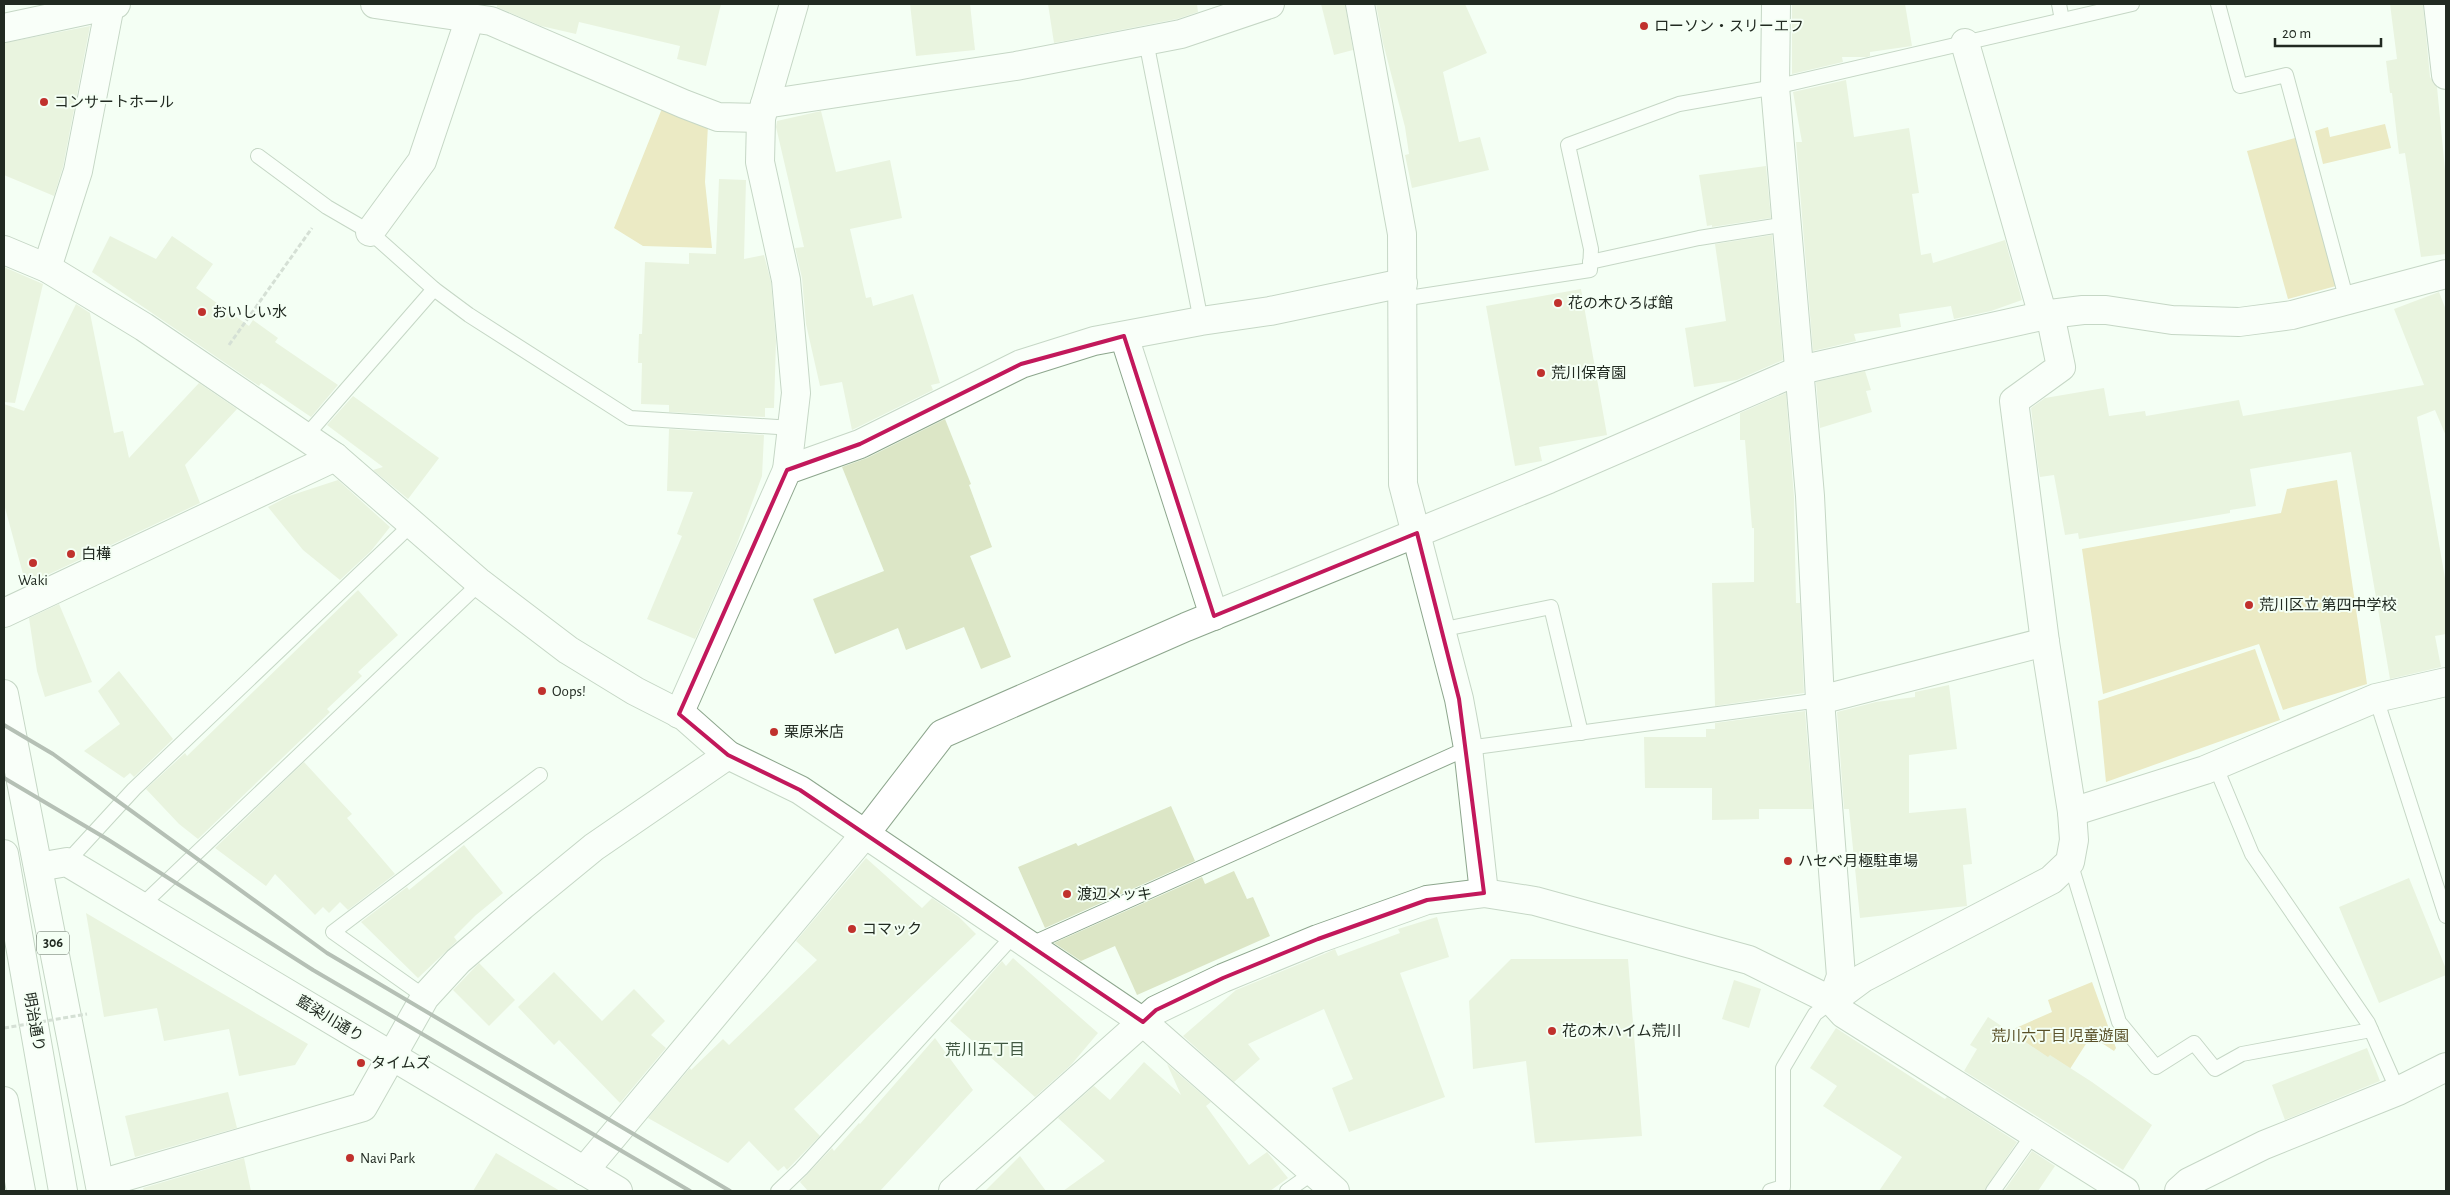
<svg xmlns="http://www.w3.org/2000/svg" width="2450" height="1195" viewBox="0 0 2450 1195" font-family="'Alegreya Sans','Noto Sans JP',sans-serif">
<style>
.green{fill:#dfd089}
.building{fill:#dce6c6}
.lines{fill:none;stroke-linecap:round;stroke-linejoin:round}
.service-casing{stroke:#8da68d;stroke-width:16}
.minor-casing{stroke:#8da68d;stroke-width:30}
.tertiary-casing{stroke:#8da68d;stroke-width:30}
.primary-casing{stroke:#8da68d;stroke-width:30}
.path{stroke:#afbaaf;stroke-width:3;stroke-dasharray:5 2.5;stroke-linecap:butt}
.service{stroke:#fff;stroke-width:14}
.minor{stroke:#fff;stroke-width:28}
.tertiary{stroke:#fff;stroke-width:28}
.primary{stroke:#fff;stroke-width:28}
.rail{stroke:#697369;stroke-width:4}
.path-bridge{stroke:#afbaaf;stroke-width:3;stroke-dasharray:5 2.5;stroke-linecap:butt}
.marked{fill:none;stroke:#c2185b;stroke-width:4;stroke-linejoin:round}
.poi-dot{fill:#c0312d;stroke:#f4fff4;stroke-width:2}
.labels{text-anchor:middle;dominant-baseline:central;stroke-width:4;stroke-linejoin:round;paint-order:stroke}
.shield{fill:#f4fff4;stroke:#606a60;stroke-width:1}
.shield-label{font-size:14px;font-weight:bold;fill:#212a21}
.poi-label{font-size:15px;fill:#212a21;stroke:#f4fff4;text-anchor:start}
.street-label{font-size:15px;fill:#212a21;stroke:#f4fff4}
.park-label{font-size:15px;fill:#595027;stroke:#f4fff4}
.neighbourhood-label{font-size:16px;fill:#425943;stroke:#f4fff4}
</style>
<rect width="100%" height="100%" fill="#f4fff4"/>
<g class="green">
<polygon points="663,106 708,125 705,182 712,248 643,246 614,228"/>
<polygon points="2385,124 2391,148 2323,164 2315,131 2328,127 2330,137"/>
<polygon points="2295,138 2336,286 2288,299 2247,151"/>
<polygon points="2337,480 2367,684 2283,710 2259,644 2103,694 2082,549 2281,513 2287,489"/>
<polygon points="2255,649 2280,720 2106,782 2098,701"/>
<polygon points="2092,982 2116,1048 2114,1051 2091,1036 2068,1072 2009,1031 2052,1012 2048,1000"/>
</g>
<g class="building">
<polygon points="497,4 721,4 706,66 677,59 680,46 579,22 576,34 541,26 497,7"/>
<polygon points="910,4 970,4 975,50 916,56"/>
<polygon points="1048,4 1197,4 1198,12 1177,19 1054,43"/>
<polygon points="1321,4 1345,4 1353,50 1334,55"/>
<polygon points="1376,4 1465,4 1487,53 1443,72 1459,142 1480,137 1489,170 1412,188 1405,155 1409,154 1405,127 1383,43"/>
<polygon points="1792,4 1905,4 1912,46 1870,52 1870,56 1867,57 1842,57 1843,62 1792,74"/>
<polygon points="2390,4 2423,4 2430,77 2437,87 2446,180 2446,254 2421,257 2405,153 2399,154 2392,93 2390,93 2386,61 2397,59"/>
<polygon points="90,26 63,167 54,196 4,175 4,43"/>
<polygon points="1846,80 1854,137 1909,128 1919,193 1912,194 1921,255 1931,253 1933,263 2005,240 2022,300 1991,311 1954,319 1951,306 1899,314 1901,327 1854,334 1856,341 1813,351 1796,142 1802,142 1793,92"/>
<polygon points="821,111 836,172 890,160 902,218 850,229 866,298 871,297 873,306 913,294 940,383 931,385 933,390 852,430 842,382 820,386 806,324 802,278 795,248 804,247 776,127 777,121"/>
<polygon points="1766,166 1771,218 1712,227 1712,225 1707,226 1699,175"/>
<polygon points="719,179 746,180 744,259 764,255 771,282 776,341 774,408 765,408 765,417 669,412 669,405 641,404 642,363 638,363 639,334 642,334 645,262 689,264 689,253 716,254"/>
<polygon points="1772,235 1783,360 1737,380 1694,387 1685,328 1726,321 1715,244"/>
<polygon points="110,236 156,259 172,236 213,264 196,288 249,326 253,320 278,338 275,342 338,385 311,417 261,383 259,386 92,272"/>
<polygon points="4,267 43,284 15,403 4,402"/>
<polygon points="1581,289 1607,435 1539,447 1542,461 1515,466 1486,306"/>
<polygon points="2439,292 2446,310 2446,436 2435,410 2417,417 2446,584 2446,634 2435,636 2441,667 2390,679 2351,452 2250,469 2256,506 2230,510 2230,513 2079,539 2078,533 2065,535 2054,475 2040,477 2038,466 2031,408 2045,398 2104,388 2109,416 2145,411 2146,416 2239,400 2243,416 2424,385 2394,309"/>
<polygon points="76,304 90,313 114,433 123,431 129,458 199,383 237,409 185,465 200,503 26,585 4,504 4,404 24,411"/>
<polygon points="1865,371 1871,390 1866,391 1872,412 1820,428 1816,382"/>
<polygon points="1786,393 1794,497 1796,603 1800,603 1804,693 1715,706 1712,583 1754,582 1754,528 1752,528 1745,440 1740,440 1740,413"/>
<polygon points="353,396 439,458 408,499 373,470 383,467 327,425"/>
<polygon points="945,419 971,484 969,485 992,547 970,556 1011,657 981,669 964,627 906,650 898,628 835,654 813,599 884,571 842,467 867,458"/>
<polygon points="669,429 764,435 762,476 735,549 695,639 647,619 682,536 677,534 693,492 667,491"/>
<polygon points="338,480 390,527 371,551 340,580 303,550 268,507 289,496"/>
<polygon points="358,590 398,635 358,672 362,676 327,709 330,712 198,839 179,824 146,789 185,753 187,756"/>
<polygon points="59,604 92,682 45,697 37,671 29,618"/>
<polygon points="119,671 173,739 134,777 130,773 124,778 84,751 120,724 98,691"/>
<polygon points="1949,685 1957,749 1909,755 1909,813 1966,808 1972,864 1963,865 1967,906 1860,918 1849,809 1844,809 1837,712 1876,702 1915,697 1915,692"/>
<polygon points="1805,711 1813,809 1759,809 1759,819 1712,820 1712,788 1645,788 1644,737 1706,737 1706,729 1715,729 1715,723"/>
<polygon points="304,762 352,814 347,818 395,874 348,910 340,902 329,913 323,907 315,915 275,874 266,886 215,848"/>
<polygon points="1171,806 1195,861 1045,928 1018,867 1076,843 1078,846"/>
<polygon points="464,845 503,893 476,915 454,937 457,941 418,978 361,922 407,887 409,890"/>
<polygon points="866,858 922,908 932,898 959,917 976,934 794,1109 820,1136 787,1170 784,1166 778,1171 749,1141 728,1163 648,1118 690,1068 691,1070 723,1039 729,1045 817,960 796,941"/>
<polygon points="1234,871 1247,899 1253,897 1270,936 1137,995 1115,946 1081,961 1054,943 1202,877 1205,884"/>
<polygon points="2409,878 2446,969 2446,975 2379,1003 2339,907"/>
<polygon points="86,913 308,1044 295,1065 239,1076 229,1029 164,1041 157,1008 104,1017"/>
<polygon points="1437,917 1449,957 1400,973 1445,1097 1349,1132 1332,1088 1353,1079 1324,1009 1248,1044 1260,1059 1234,1082 1183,1036 1236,990 1324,954 1335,949 1338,956 1400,933 1398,929"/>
<polygon points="1013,958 1098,1033 1071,1065 1035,1097 950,1021 1002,961 1006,966"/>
<polygon points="1511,959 1628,959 1642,1136 1535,1143 1526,1061 1473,1069 1469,1001"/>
<polygon points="479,963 515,1000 489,1026 453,990"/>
<polygon points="554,972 602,1021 634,989 665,1021 651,1035 666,1048 620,1103 559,1040 554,1045 518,1007"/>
<polygon points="1734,980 1761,989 1749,1028 1722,1019"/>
<polygon points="1988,1017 2048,1057 2050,1055 2092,1082 2152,1125 2123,1170 1964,1071 1977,1049 1970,1045"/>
<polygon points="1836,1028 1945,1099 1947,1097 2017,1142 1984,1191 1879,1191 1902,1157 1823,1106 1837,1086 1810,1068"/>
<polygon points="935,1038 973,1090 880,1191 808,1191 800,1182 832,1148 834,1151 859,1123 860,1124"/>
<polygon points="2367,1048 2380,1081 2285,1120 2272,1085"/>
<polygon points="1144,1062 1181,1095 1167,1064 1211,1102 1206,1106 1249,1165 1267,1152 1288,1178 1270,1191 1063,1191 1105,1161 1058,1118 1094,1086 1110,1100"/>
<polygon points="228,1092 237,1128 135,1157 125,1116"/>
<polygon points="2032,1151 2055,1166 2038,1191 2004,1191"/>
<polygon points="496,1153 560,1191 473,1191"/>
<polygon points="1020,1156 1046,1191 985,1191"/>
<polygon points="244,1158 251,1191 144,1191 143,1188"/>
</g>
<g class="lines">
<defs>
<g id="service">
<polyline points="2059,4 2062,20"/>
<polyline points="2218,4 2240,86 2286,75 2347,301"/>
<polyline points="1146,41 1201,321"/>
<polyline points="258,156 327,207 370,232 434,289 469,315 630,418 793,428"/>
<polyline points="1590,262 1699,238 1787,224"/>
<polyline points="1402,299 1590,270 1591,249 1568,145 1679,104 1775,87 2132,4"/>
<polyline points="305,437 434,289"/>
<polyline points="1440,630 1551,607 1581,733"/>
<polyline points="2376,698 2446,916"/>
<polyline points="2215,765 2252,854 2368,1023 2398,1091"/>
<polyline points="67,862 134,789 412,524"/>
<polyline points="2070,862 2119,1022 2156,1067 2194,1043 2215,1069 2242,1054 2371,1030"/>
<polyline points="141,906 480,583"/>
<polyline points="1029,945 1468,748 1820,700"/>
<polyline points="425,997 333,932 540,775"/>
<polyline points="778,1191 801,1169 1014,935"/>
<polyline points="1287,1191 1314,1172"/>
<polyline points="1770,1191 1783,1187 1783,1068 1815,1014 1832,1001"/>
<polyline points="1993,1191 2034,1133"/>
</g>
<g id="minor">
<polyline points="375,4 491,21 684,104 718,117 761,118"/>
<polyline points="1360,4 1402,234 1403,484 1459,699 1468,748 1484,893"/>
<polyline points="1776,4 1775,87 1810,496 1820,700 1841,976 1832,1001"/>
<polyline points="2438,4 2446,75"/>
<polyline points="4,28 116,4"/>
<polyline points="1965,43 2043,316"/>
<polyline points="765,104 1016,66 1181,34 1270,4"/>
<polyline points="370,232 422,161 470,18"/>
<polyline points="4,250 47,268 144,327 335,457 480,583 568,650 635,691 684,716 728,755 800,790 1143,1022 1335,1191"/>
<polyline points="47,268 78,171 110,5"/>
<polyline points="1124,336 1214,616"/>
<polyline points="787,470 796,393 786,280 760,162 761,118 794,4"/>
<polyline points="4,613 335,457"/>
<polyline points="1820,700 2045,642"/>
<polyline points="679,714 787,470 860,444 1021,364 1094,341 1201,321 1270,311 1403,283"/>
<polyline points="2072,812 2205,770 2376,698 2446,682"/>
<polyline points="1832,1001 1863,978 2051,880 2070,862 2074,840 2072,812 2045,642 2014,401 2061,367 2050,314"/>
<polyline points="584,1171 865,834 942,734 1186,627 1549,479 1800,370 2050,314 2083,310 2106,310 2172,320 2239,322 2292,315 2446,274"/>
<polyline points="100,1184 363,1107 425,997 458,961 522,906 594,847 728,755"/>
<polyline points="953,1191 1156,1010 1223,978 1318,939 1427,900 1484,893 1535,901 1749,960 1832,1001 1844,1014 2125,1191"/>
<polyline points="2179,1191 2189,1182 2264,1145 2398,1091 2446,1067"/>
</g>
<polyline id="tertiary" points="38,867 67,862 618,1191"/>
<g id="primary">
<polyline points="4,694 101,1191"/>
<polyline points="4,854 63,1191"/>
<polyline points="4,1101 21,1191"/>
</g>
</defs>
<use href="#service" class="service-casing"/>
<use href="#minor" class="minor-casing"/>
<use href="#tertiary" class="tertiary-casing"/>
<use href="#primary" class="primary-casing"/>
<polyline class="path" points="229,345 312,228"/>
<use href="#service" class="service"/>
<use href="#minor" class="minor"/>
<use href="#tertiary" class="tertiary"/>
<use href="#primary" class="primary"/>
<g class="rail">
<polyline points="4,725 53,754 327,953 730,1191"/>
<polyline points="4,778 107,839 313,970 690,1191"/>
</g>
<polyline class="path-bridge" points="4,1028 87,1014"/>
</g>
<path d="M0 0H2450V1195H0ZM 1124,336 L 1214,616 L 1417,533 L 1459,699 L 1484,893 L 1427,900 L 1318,939 L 1223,978 L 1156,1010 L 1143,1022 L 800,790 L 728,755 L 679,714 L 787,470 L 860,444 L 1021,364 Z" fill="#f4fff4" fill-opacity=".55" fill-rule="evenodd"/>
<path class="marked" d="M 1124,336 L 1214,616 L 1417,533 L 1459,699 L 1484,893 L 1427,900 L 1318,939 L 1223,978 L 1156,1010 L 1143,1022 L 800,790 L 728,755 L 679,714 L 787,470 L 860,444 L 1021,364 Z"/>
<g class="poi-dot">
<circle cx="1644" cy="26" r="5"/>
<circle cx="44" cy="102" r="5"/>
<circle cx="1558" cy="303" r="5"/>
<circle cx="202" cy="312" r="5"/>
<circle cx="1541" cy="373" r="5"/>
<circle cx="71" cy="554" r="5"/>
<circle cx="33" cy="563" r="5"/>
<circle cx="2249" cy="605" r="5"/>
<circle cx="542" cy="691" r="5"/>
<circle cx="774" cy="732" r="5"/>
<circle cx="1788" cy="861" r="5"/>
<circle cx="1067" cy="894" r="5"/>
<circle cx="852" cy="929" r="5"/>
<circle cx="1552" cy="1031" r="5"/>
<circle cx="361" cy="1063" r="5"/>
<circle cx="350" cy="1158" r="5"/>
</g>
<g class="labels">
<rect class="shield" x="37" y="931.5" width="32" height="23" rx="4"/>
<g class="shield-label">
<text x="53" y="943">306</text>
</g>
<g class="poi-label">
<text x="1654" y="26">ローソン・スリーエフ</text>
<text x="54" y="102">コンサートホール</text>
<text x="1568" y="303">花の木ひろば館</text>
<text x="212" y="312">おいしい水</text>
<text x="1551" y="373">荒川保育園</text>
<text x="81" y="554">白樺</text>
<text x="33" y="580" text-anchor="middle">Waki</text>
<text x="2259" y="605">荒川区立 第四中学校</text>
<text x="552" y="691">Oops!</text>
<text x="784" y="732">栗原米店</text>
<text x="1798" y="861">ハセベ月極駐車場</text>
<text x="1077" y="894">渡辺メッキ</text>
<text x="862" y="929">コマック</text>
<text x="1562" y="1031">花の木ハイム荒川</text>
<text x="371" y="1063">タイムズ</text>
<text x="360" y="1158">Navi Park</text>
</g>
<g class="street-label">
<text transform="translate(330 1019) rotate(31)">藍染川通り</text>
<text transform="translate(34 1022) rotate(80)">明治通り</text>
</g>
<g class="park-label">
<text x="2060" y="1036">荒川六丁目 児童遊園</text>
</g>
<g class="neighbourhood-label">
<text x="985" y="1050">荒川五丁目</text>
</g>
</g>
<rect width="2450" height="1195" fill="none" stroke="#212a21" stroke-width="10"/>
<path d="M2275 38v8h106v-8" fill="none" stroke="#212a21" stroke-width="2.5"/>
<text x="2282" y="38" font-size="15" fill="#212a21" stroke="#f4fff4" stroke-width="4" paint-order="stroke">20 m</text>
</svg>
